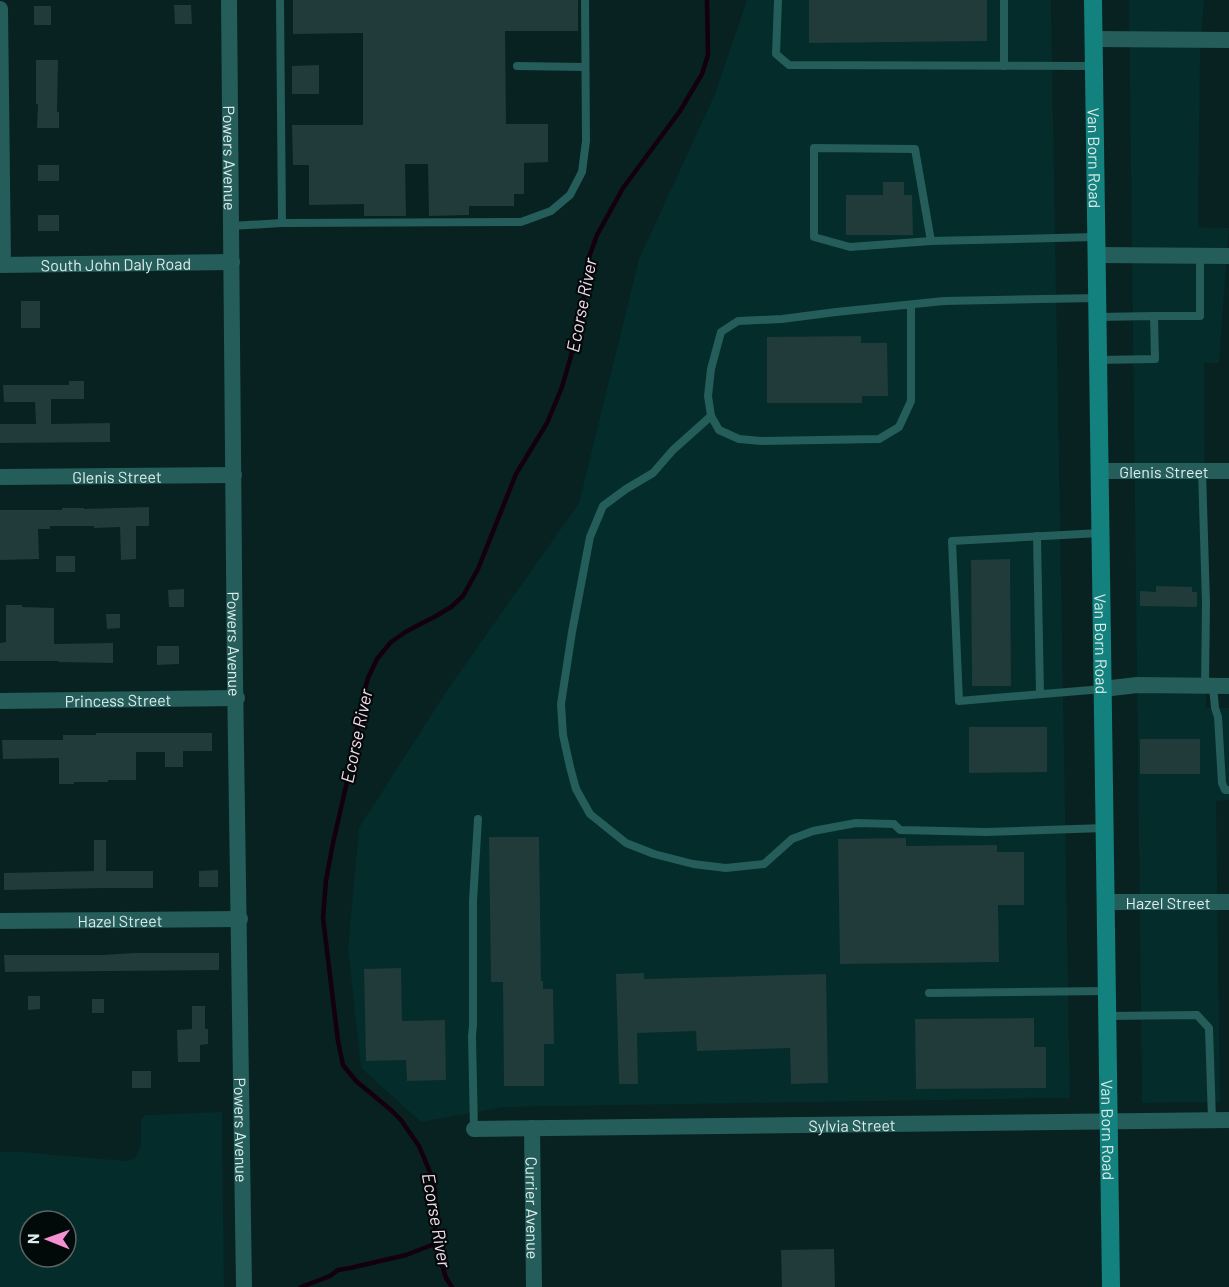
<svg xmlns="http://www.w3.org/2000/svg" width="1229" height="1287" viewBox="0 0 1229 1287" font-family="Barlow,sans-serif">
<style>
.built{fill:#032c2a;fill-rule:evenodd}
.lines{fill:none;stroke-linecap:round;stroke-linejoin:round}
.stream{stroke:#14000d;stroke-width:4.5}
.building{fill:#203b39}
.lane{stroke:#245d5a;stroke-width:8}
.street{stroke:#245d5a;stroke-width:16}
.secondary{stroke:#13817d;stroke-width:18}
.labels{text-anchor:middle;dominant-baseline:central;stroke-width:4.5;stroke-linejoin:round;paint-order:stroke}
.street-label{font-size:16px;fill:#deedec;stroke:#020909}
.water-label{font-size:18px;font-style:italic;fill:#f8daec;stroke:#020909}
</style>
<rect width="100%" height="100%" fill="#072221"/>
<g class="built">
<polygon points="747,0 1051,0 1070,1098 504,1107 421,1122 361,1068 348,948 359,828 448,689 579,503 639,259 715,94"/>
<polygon points="1129,0 1204,0 1200,55 1198,227 1229,228 1219,363 1204,363 1206,708 1229,708 1229,800 1216,801 1220,1102 1142,1103"/>
<path d="M 222,1112 L 224,1287 L 0,1287 L 0,1152 L 23,1152 L 127,1161 L 135,1158 L 141,1145 L 141,1119 L 145,1115 ZM 30,1221 L 66,1221 L 66,1257 L 30,1257 Z"/>
</g>
<g class="lines">
<g class="stream">
<polyline points="301,1287 330,1276 338,1270 350,1268 406,1255 437,1243"/>
<polyline points="452,1287 446,1278 441,1262 435,1227 435,1191 432,1177 419,1146 401,1120 391,1110 356,1081 343,1065 338,1041 323,918 326,880 333,843 346,786 363,696 368,678 377,659 391,642 407,631 436,616 451,607 463,596 478,569 516,474 547,423 562,387 581,321 588,260 597,235 623,188 680,111 702,74 708,55 707,0"/>
</g>
</g>
<g class="building">
<polygon points="293,0 578,0 578,31 505,31 506,124 548,124 548,162 524,163 524,194 514,194 514,206 469,206 469,215 429,216 428,164 405,164 406,216 364,216 364,204 309,205 309,165 293,165 292,125 363,125 363,33 293,34"/>
<polygon points="809,0 987,0 987,41 809,43"/>
<polygon points="174,5 191,5 192,24 175,24"/>
<rect x="34" y="6" width="17" height="19"/>
<polygon points="36,60 58,60 57,112 59,112 59,128 37,128 38,104 36,104"/>
<polygon points="319,65 319,94 292,94 292,66"/>
<rect x="38" y="165" width="21" height="16"/>
<polygon points="883,182 904,182 904,195 912,195 913,235 846,235 846,195 883,195"/>
<rect x="38" y="215" width="21" height="16"/>
<rect x="21" y="301" width="19" height="27"/>
<polygon points="861,336 861,343 887,343 888,396 862,396 862,403 767,403 767,337"/>
<polygon points="69,381 84,381 84,399 51,399 51,424 110,423 110,442 0,443 0,424 36,424 35,402 4,402 3,385 69,385"/>
<polygon points="149,507 149,526 136,526 136,559 121,560 120,527 94,528 94,526 50,526 50,529 38,529 39,559 0,560 0,510 62,510 62,508 84,508 84,509"/>
<rect x="56" y="556" width="19" height="16"/>
<polygon points="1010,559 1011,686 972,686 971,560"/>
<polygon points="1156,586 1192,587 1192,592 1197,592 1197,607 1140,606 1140,591 1156,592"/>
<polygon points="184,589 184,607 169,607 168,590"/>
<polygon points="6,605 22,605 22,607 54,608 54,644 113,643 113,663 59,662 59,661 0,661 0,643 6,642"/>
<polygon points="106,614 120,614 120,628 107,629"/>
<polygon points="157,646 179,646 179,664 157,665"/>
<polygon points="969,727 1047,727 1047,772 969,773"/>
<polygon points="96,733 212,733 212,751 183,751 183,767 165,767 165,752 136,752 136,780 108,780 108,782 74,782 74,784 59,784 59,758 3,759 2,740 63,740 63,735 96,735"/>
<rect x="1140" y="739" width="60" height="35"/>
<polygon points="489,837 539,837 541,981 543,981 543,989 553,989 554,1044 544,1044 544,1086 504,1086 503,982 491,982"/>
<polygon points="906,838 906,846 997,845 997,852 1024,852 1024,905 998,905 999,962 840,964 838,839"/>
<polygon points="94,840 106,840 106,871 153,871 153,888 102,888 4,890 4,873 94,871"/>
<polygon points="218,870 218,887 199,887 199,871"/>
<polygon points="135,953 219,953 219,970 5,972 4,955 102,955"/>
<polygon points="401,968 402,1021 445,1020 446,1080 407,1081 406,1060 366,1061 364,969"/>
<polygon points="644,973 644,979 826,974 828,1083 791,1084 790,1048 697,1051 696,1031 637,1033 638,1084 619,1084 616,974"/>
<polygon points="28,996 40,996 40,1009 28,1010"/>
<rect x="92" y="999" width="12" height="14"/>
<polygon points="192,1006 205,1006 205,1029 208,1029 208,1044 200,1045 200,1062 178,1062 177,1030 192,1029"/>
<polygon points="1034,1018 1034,1047 1046,1047 1046,1088 916,1089 915,1019"/>
<rect x="132" y="1071" width="19" height="17"/>
<polygon points="834,1249 835,1287 782,1287 781,1250"/>
</g>
<g class="lines">
<g class="lane">
<polyline points="280,0 282,223"/>
<polyline points="778,0 776,54 789,65 1094,66"/>
<polyline points="517,66 585,67"/>
<polyline points="1004,66 1004,0"/>
<polyline points="231,226 282,223 521,222 551,211 570,195 582,172 586,141 585,0"/>
<polyline points="931,241 850,247 814,237 814,148 915,149 931,241 1096,237"/>
<polyline points="911,305 911,401 899,427 879,439 761,441 739,439 719,430 711,416 708,396 711,369 721,332 738,321 782,319 836,312 944,301 1097,298"/>
<polyline points="1154,316 1200,316 1200,256"/>
<polyline points="1097,317 1154,316 1155,359 1098,360"/>
<polyline points="711,416 673,450 653,473 626,489 603,506 590,537 572,632 561,704 563,735 570,767 576,789 590,814 626,843 654,854 693,864 726,868 764,864 792,839 813,831 856,823 894,824 900,830 986,832 1104,828"/>
<polyline points="1202,471 1206,603 1205,686"/>
<polyline points="1100,533 952,541 959,701 1103,689"/>
<polyline points="1037,536 1040,694"/>
<polyline points="1213,686 1215,708 1218,717 1222,783 1225,790 1229,790"/>
<polyline points="929,993 1106,991"/>
<polyline points="1107,1016 1197,1015 1209,1028 1212,1120"/>
<polyline points="474,1129 472,1036 473,1025 473,901 478,819"/>
</g>
<g class="street">
<path id="s1" d="M 229,0 L 235,678 L 244,1287"/>
<polyline points="0,9 3,265"/>
<polyline points="1094,39 1229,40"/>
<polyline points="1097,255 1229,256"/>
<path id="s2" d="M 0,265 L 232,262"/>
<path id="s3" d="M 1100,471 L 1229,471"/>
<path id="s4" d="M 0,477 L 234,475"/>
<polyline points="1103,689 1137,685 1229,686"/>
<path id="s5" d="M 0,701 L 237,698"/>
<path id="s6" d="M 1106,902 L 1229,902"/>
<path id="s7" d="M 0,921 L 240,919"/>
<path id="s8" d="M 532,1128 L 534,1287"/>
<path id="s9" d="M 474,1129 L 1229,1120"/>
</g>
<path class="secondary" id="s10" d="M 1093,0 L 1111,1287"/>
</g>
<g class="labels">
<g class="street-label">
<text stroke="none"><textPath href="#s1" startOffset="158">Powers Avenue</textPath></text>
<text stroke="none"><textPath href="#s10" startOffset="158">Van Born Road</textPath></text>
<text stroke="none"><textPath href="#s2" startOffset="116">South John Daly Road</textPath></text>
<text stroke="none"><textPath href="#s3" startOffset="64">Glenis Street</textPath></text>
<text stroke="none"><textPath href="#s4" startOffset="117">Glenis Street</textPath></text>
<text stroke="none"><textPath href="#s10" startOffset="644">Van Born Road</textPath></text>
<text stroke="none"><textPath href="#s1" startOffset="644">Powers Avenue</textPath></text>
<text stroke="none"><textPath href="#s5" startOffset="118">Princess Street</textPath></text>
<text stroke="none"><textPath href="#s6" startOffset="62">Hazel Street</textPath></text>
<text stroke="none"><textPath href="#s7" startOffset="120">Hazel Street</textPath></text>
<text stroke="none"><textPath href="#s9" startOffset="378">Sylvia Street</textPath></text>
<text stroke="none"><textPath href="#s1" startOffset="1130">Powers Avenue</textPath></text>
<text stroke="none"><textPath href="#s10" startOffset="1130">Van Born Road</textPath></text>
<text stroke="none"><textPath href="#s8" startOffset="80">Currier Avenue</textPath></text>
</g>
<g class="water-label">
<text transform="translate(581 305) rotate(-79)">Ecorse River</text>
<text transform="translate(356 736) rotate(-78)">Ecorse River</text>
<text transform="translate(437 1220) rotate(80)">Ecorse River</text>
</g>
</g>
<g transform="translate(48 1239) rotate(271)"><circle r="28" fill="#020909" stroke="#5a6464" stroke-width="1.5"/>
<path d="M0-4.5L10 22L0 15L-10 22Z" fill="#f491d3"/>
<text y="-9" font-size="16" font-weight="bold" text-anchor="middle" fill="#deedec">N</text>
</g>
</svg>
